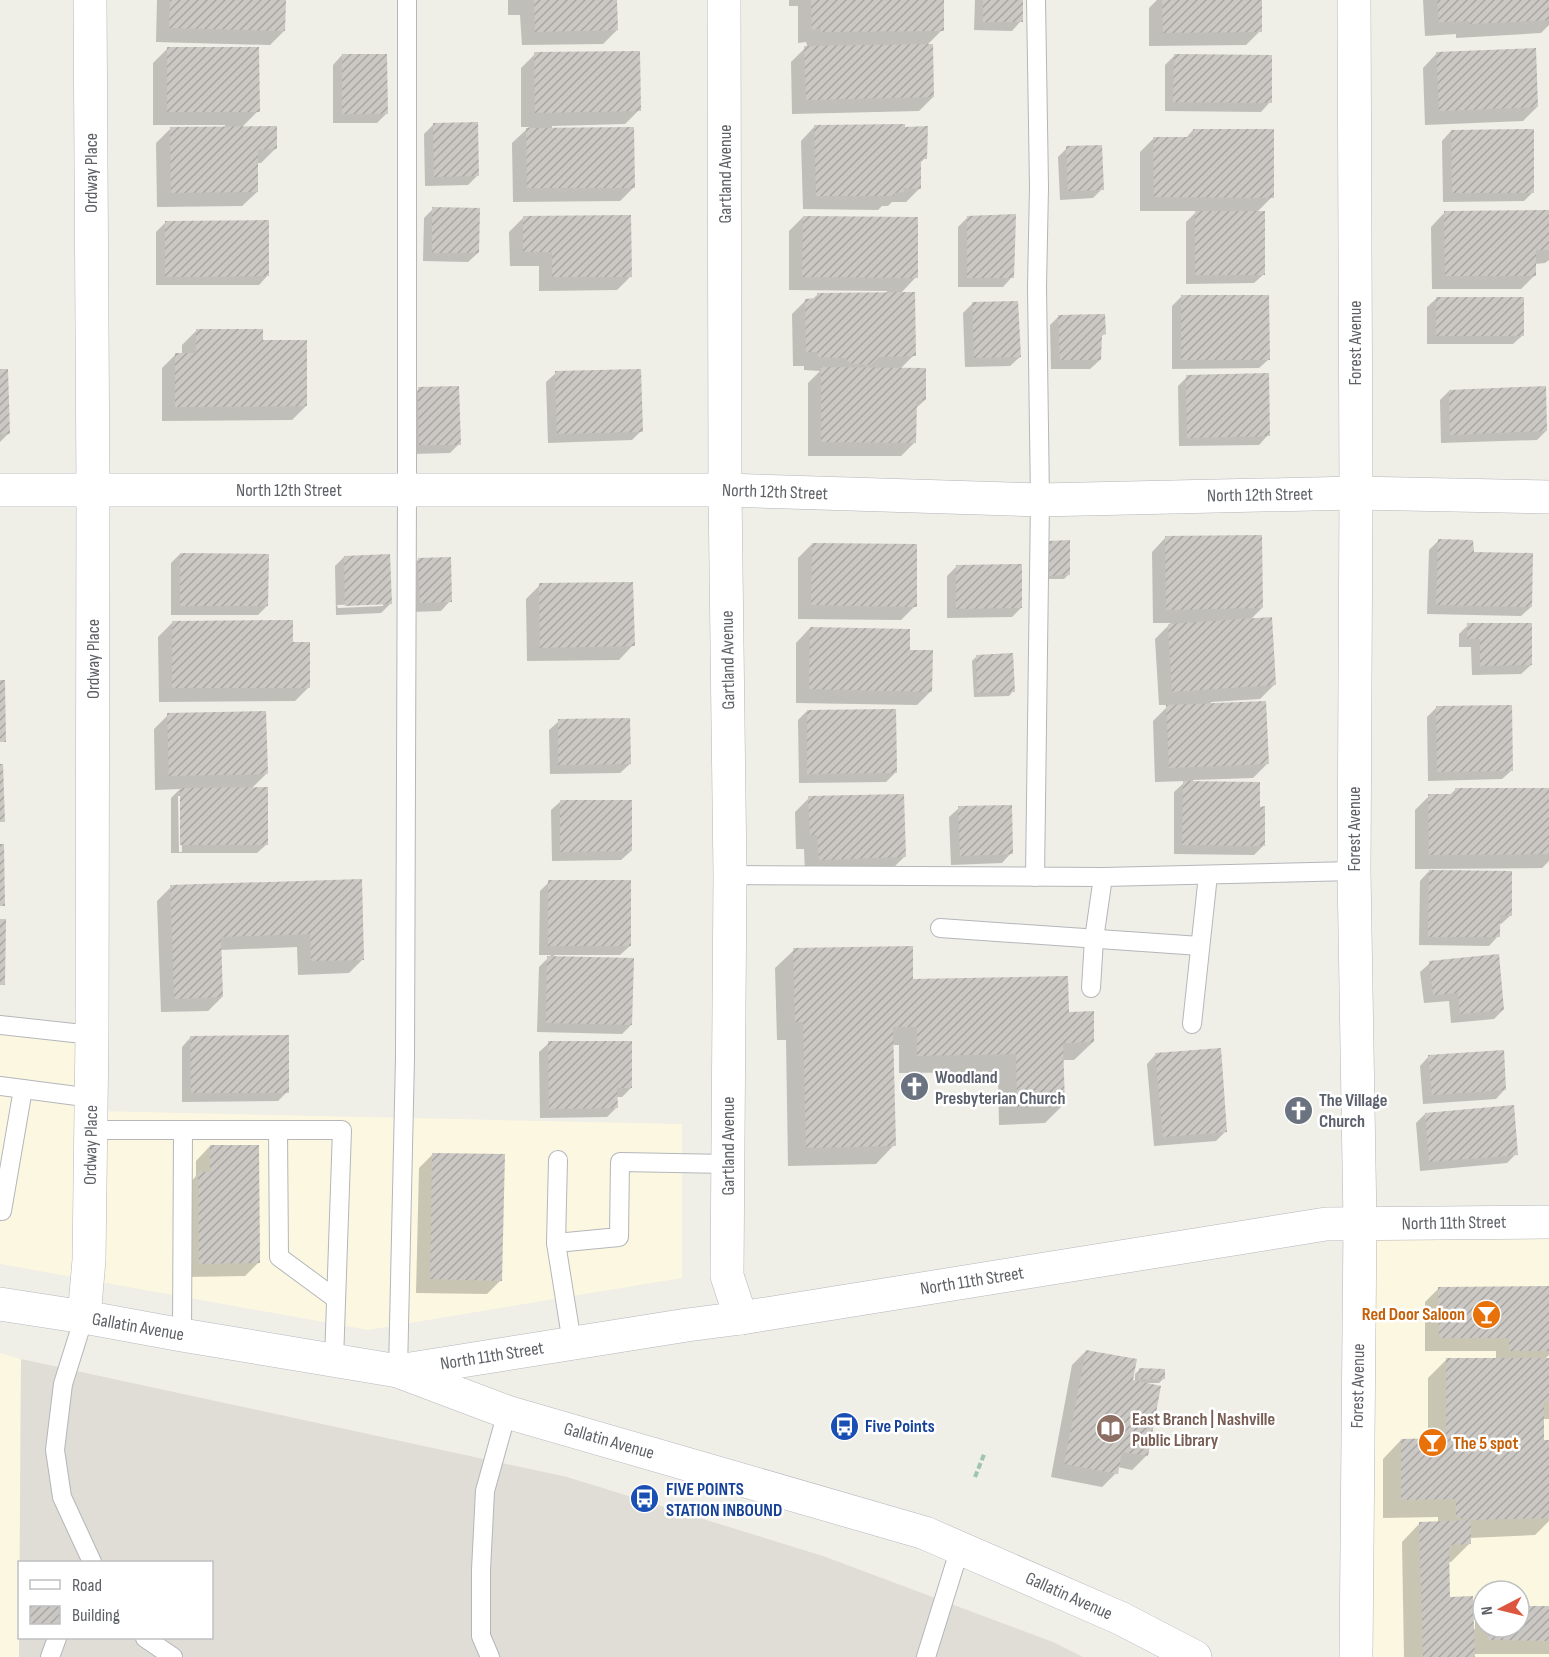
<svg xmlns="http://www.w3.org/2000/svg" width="1549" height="1657" viewBox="0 0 1549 1657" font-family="'Sofia Sans Condensed',sans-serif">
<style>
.commercial{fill:#fcf7e0;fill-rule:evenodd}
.education{fill:#dfddd5;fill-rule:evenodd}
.shadow{fill:#0003;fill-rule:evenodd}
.building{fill:url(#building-hatch)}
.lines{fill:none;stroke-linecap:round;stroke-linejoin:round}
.service-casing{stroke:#b4b6ba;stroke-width:20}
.minor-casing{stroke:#b4b6ba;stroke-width:34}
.tertiary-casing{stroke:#b4b6ba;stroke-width:34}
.secondary-casing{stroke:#b5b8bd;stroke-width:34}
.path{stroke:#9fc5ad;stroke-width:4;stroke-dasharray:6 3;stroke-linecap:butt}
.service{stroke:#fff;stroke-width:18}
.minor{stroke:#fff;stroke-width:33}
.tertiary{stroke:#fff;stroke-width:33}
.secondary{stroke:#fff;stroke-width:33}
.labels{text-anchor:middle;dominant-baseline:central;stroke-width:5;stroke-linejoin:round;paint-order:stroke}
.street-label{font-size:18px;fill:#5e6166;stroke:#fff}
.worship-label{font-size:18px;font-weight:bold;fill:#5b616d;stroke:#fff;text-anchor:start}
.food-label{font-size:18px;font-weight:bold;fill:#c56008;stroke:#fff;text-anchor:end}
.education-label{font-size:18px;font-weight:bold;fill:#785e54;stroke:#fff;text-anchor:start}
.transit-label{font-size:18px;font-weight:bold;fill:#164399;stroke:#fff;text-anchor:start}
</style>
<defs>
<pattern id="building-hatch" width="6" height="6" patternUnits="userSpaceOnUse" patternTransform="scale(1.5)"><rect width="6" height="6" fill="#cbc8c4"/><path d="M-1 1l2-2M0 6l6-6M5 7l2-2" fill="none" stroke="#a8a6a3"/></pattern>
</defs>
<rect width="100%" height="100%" fill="#efeee7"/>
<g class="commercial">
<polygon points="0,1025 92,1035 92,1111 682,1124 682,1278 368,1330 0,1264"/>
<path d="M 1549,1222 L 1549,1657 L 1356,1657 L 1360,1223 ZM 1483,1591 L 1519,1591 L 1519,1627 L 1483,1627 Z"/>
<polygon points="0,1353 21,1359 19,1657 0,1657"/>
</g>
<path class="education" d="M 21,1359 L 567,1477 L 823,1556 L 1053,1642 L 1083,1657 L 19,1657 ZM 20,1562 L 212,1562 L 212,1638 L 20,1638 Z"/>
<g class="shadow">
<polygon points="157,0 285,0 284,31 270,45 156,42"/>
<polygon points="508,0 616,0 617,30 603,44 522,45 520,15 508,15"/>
<polygon points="789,0 943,0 942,30 927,45 933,97 919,111 792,114 791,62 805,48 808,48 806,42 798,43 798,6 789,6"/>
<polygon points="975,0 1021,0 1021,21 1012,31 974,30"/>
<polygon points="1157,0 1260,0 1260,31 1246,45 1149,46 1149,8"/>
<polygon points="1423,0 1549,0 1549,25 1541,33 1456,38 1456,34 1425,36"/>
<polygon points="167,49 258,111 241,128 275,149 261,163 256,163 257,192 242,206 157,207 156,143 170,129 225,128 225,125 153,125 153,63"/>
<polygon points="1437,53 1537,107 1523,121 1425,125 1423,68"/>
<polygon points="535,54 639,110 625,124 552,126 552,129 634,187 620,201 513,202 512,143 529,127 521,127 521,68"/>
<polygon points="342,55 386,114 377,123 333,123 333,65"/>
<polygon points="1175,55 1270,102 1261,112 1165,111 1165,65"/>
<polygon points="434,124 477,176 468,185 425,186 424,134"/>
<polygon points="815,126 903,129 925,158 920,163 920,188 906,202 892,202 888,206 882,206 878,210 803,209 801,141"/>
<polygon points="1193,130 1272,197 1256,213 1264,274 1254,283 1186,284 1186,222 1197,211 1140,211 1140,152 1154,138 1186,138"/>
<polygon points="1451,131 1533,192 1524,201 1443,202 1442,141"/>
<polygon points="1067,148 1102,189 1093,198 1060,200 1058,157"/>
<polygon points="433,209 478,253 468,262 423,261 424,218"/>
<polygon points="1445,212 1549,212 1549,260 1545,263 1535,264 1535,275 1521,289 1432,289 1431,227"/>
<polygon points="803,217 916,277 900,294 914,355 900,369 925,400 915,409 915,442 901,456 808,456 808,383 820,371 804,370 804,366 793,366 792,314 806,300 812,300 818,294 887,294 887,291 789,290 789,231"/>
<polygon points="968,217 1012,277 1003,287 958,287 958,227"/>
<polygon points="523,218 631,276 617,290 539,291 539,266 510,266 509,232"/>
<polygon points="166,222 268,275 259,285 156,285 156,232"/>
<polygon points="1181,297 1269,359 1259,368 1172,369 1172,306"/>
<polygon points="1437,298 1523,335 1513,344 1427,344 1427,307"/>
<polygon points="973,303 1020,357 1010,366 965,367 963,313"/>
<polygon points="1059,316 1104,334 1100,338 1100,360 1090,369 1051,369 1050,325"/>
<polygon points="196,331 261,342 306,406 292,420 162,421 162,368 176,354 182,354 182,345"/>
<polygon points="0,371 9,433 0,442"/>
<polygon points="556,373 641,431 632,440 548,443 546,382"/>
<polygon points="1187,377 1268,435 1259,445 1179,446 1178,386"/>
<polygon points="419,389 459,444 450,453 411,454 410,398"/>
<polygon points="1449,391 1546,431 1537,440 1441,443 1440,400"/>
<polygon points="1166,537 1262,608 1250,620 1274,685 1260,699 1211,702 1211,705 1267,764 1253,778 1193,780 1193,783 1258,808 1264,845 1254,855 1174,854 1174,792 1186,781 1155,782 1153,721 1169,705 1159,705 1155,639 1171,623 1153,623 1152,552"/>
<polygon points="1438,541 1472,553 1531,607 1521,616 1427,614 1429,550"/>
<polygon points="812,544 915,606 901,620 798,619 798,558"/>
<polygon points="1044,546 1069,574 1064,579 1044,579"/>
<polygon points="180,554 267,606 258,615 171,615 171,563"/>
<path d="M 344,557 L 390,604 L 381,613 L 336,615 L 335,566 ZM 383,603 L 383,606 L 338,608 L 337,605 Z"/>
<polygon points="419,559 450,601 441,611 411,612 409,568"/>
<polygon points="956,567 1021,608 1012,617 947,618 947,576"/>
<polygon points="540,585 633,645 619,660 527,661 526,599"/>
<polygon points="172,623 292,644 309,687 295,701 159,702 158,637"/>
<polygon points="1468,625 1531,665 1521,674 1472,675 1471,647 1459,647 1459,634"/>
<polygon points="810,628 908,651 931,691 917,705 796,703 796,643"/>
<polygon points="976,657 1013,691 1009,696 974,697 972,661"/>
<polygon points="1436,708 1512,770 1502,779 1428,781 1427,717"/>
<polygon points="807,711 895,773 886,782 799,783 798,720"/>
<path d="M 168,715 L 266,774 L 251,789 L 267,844 L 257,853 L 171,853 L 171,798 L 180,789 L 155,790 L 154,729 ZM 178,796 L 181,796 L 182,852 L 179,852 Z"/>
<polygon points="559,721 630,764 620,773 550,774 549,730"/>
<polygon points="1549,789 1549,861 1542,868 1415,869 1415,810 1429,796 1450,795 1455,790"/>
<polygon points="809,798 904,857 890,871 805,873 804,849 796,849 795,812"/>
<polygon points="561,801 631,851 621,860 552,861 551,810"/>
<polygon points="959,808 1011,853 1002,863 951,865 949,817"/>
<polygon points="1429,871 1511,915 1501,924 1498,924 1498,936 1489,946 1419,945 1420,881"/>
<polygon points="360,881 363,959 349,973 298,975 297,947 220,950 222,997 208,1011 161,1012 157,901 171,887"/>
<polygon points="549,882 630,946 620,955 554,955 554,958 631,1025 622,1034 537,1032 539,967 551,955 539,955 540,891"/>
<polygon points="794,950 912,981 1068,1014 1093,1042 1074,1060 1062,1060 1063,1105 1045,1123 999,1125 998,1072 899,1073 899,1045 892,1045 894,1145 876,1164 788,1166 786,1040 777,1040 775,968"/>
<polygon points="1430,963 1503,1010 1494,1019 1451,1023 1449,1001 1424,1003 1420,972"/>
<polygon points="191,1037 287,1092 278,1101 182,1102 182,1047"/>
<polygon points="549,1043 631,1088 622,1097 616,1097 616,1108 607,1117 540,1118 539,1052"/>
<polygon points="1156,1054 1226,1131 1216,1141 1154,1146 1147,1064"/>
<polygon points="1429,1056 1505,1089 1496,1099 1423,1104 1420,1066"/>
<polygon points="1425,1114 1516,1154 1507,1163 1420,1171 1416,1123"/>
<polygon points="210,1146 259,1262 245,1276 186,1277 185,1188 196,1176 196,1161"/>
<polygon points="433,1154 501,1280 487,1294 416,1293 419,1168"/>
<polygon points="1439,1288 1549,1288 1549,1355 1545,1359 1549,1359 1549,1419 1542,1419 1542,1442 1549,1441 1549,1521 1535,1535 1469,1538 1470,1543 1451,1562 1448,1562 1449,1598 1473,1629 1475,1629 1475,1621 1483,1613 1483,1627 1519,1627 1549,1607 1549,1654 1473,1654 1473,1657 1404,1657 1402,1542 1420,1523 1438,1523 1438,1517 1383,1518 1383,1459 1401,1440 1428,1440 1428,1378 1446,1360 1496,1360 1496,1351 1425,1351 1425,1302"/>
<polygon points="1086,1351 1131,1382 1135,1382 1135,1374 1139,1370 1163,1379 1159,1383 1147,1383 1146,1456 1132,1470 1118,1467 1116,1473 1102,1487 1051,1477 1072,1365"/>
</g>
<g class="building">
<polygon points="170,0 286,0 285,31 169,28"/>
<polygon points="534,0 617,0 618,30 535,32"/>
<polygon points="811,0 944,0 944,31 821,32 820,28 812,30"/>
<rect x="983" y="0" width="40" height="22"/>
<polygon points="1162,0 1262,0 1262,32 1163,33"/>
<polygon points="1437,0 1549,0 1549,20 1469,24 1469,21 1439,22"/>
<polygon points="933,44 934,97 806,100 804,46"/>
<polygon points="167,47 259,47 260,112 167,112"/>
<polygon points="1536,48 1538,107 1439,111 1436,52"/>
<polygon points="640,51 641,111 535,113 534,52"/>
<polygon points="342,54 387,54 388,114 342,114"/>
<polygon points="1174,54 1272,55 1272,103 1173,102"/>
<polygon points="478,122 479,176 434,177 433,123"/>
<polygon points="905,124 905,127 928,126 927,159 921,159 921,189 903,188 904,192 894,193 894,196 816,196 814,125"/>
<polygon points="277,126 277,149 258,150 258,192 171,193 170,127"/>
<polygon points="634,127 635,188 527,188 526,128"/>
<polygon points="1193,129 1274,129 1274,198 1154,197 1153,137 1193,137"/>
<polygon points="1534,129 1534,193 1452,193 1451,130"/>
<polygon points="1102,145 1104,190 1068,191 1066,146"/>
<polygon points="432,207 480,208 479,253 432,253"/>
<polygon points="1549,210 1549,250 1536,250 1536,276 1445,276 1444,211"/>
<rect x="1195" y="211" width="70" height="64"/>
<polygon points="1016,214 1014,278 967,278 967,216"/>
<polygon points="631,215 632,277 552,277 552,252 523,252 523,216"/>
<polygon points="803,216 918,217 918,278 802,277"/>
<polygon points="269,220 269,276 165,277 165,221"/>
<polygon points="915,292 916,356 879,357 871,365 852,364 844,358 818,357 817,352 806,352 805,299 817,298 817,293"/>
<polygon points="1181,295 1269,295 1270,360 1181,360"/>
<rect x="1436" y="297" width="88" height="39"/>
<polygon points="1018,301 1021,357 974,358 972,302"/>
<polygon points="1105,314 1106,334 1102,335 1101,360 1060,360 1058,315"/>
<polygon points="196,329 263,329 263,340 307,340 307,406 175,407 175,353 196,353"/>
<polygon points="821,367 926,368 926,400 917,401 916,443 821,442"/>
<polygon points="0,369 8,369 10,434 0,434"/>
<polygon points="641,369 643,432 557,434 555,371"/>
<polygon points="1269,373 1270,436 1187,438 1186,375"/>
<polygon points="459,386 461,445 419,445 418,387"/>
<polygon points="1546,386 1547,431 1450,435 1449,390"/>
<polygon points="1262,535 1263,608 1166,610 1165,536"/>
<polygon points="1438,539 1473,540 1474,552 1533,553 1532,607 1436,605"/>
<polygon points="1070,540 1070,575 1048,576 1047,541"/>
<polygon points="812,543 917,544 917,607 811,605"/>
<polygon points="180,553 269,554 268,606 180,606"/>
<polygon points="390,554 392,604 345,606 344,556"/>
<polygon points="451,557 452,602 420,603 418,558"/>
<polygon points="1022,564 1022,608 956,609 956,565"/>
<polygon points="633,582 635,646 540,648 539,583"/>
<polygon points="1272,617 1276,685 1172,692 1168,624"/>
<polygon points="293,620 293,642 310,642 310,688 172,688 172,621"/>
<polygon points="1467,623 1532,623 1532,665 1480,666 1480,639 1467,639"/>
<polygon points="810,627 910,629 910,650 933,650 932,692 809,689"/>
<polygon points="1013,653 1015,692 977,693 976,655"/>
<polygon points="0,680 5,680 6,742 0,742"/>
<polygon points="1266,701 1269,764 1169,768 1166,705"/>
<polygon points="1512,705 1513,771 1437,772 1436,706"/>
<polygon points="896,709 897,773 807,774 807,710"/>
<polygon points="266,711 268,774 169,776 167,713"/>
<polygon points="630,718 631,764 558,765 558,719"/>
<polygon points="0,764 3,764 5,822 0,822"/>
<polygon points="1183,781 1260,782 1260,807 1265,806 1265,846 1182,845"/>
<polygon points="268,787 268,845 180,845 180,788"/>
<polygon points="1455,788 1549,788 1549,854 1429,855 1428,794 1455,794"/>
<polygon points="904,794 906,857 819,860 817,835 810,835 808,796"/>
<polygon points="560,800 632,800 632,851 560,852"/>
<polygon points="1012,805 1013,854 960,856 958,806"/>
<polygon points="0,844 4,844 5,906 0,906"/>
<polygon points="1429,870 1512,871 1512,916 1500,915 1500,937 1428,937"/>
<polygon points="362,879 364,960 311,961 310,934 221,937 223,997 174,999 170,885"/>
<rect x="548" y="880" width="83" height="66"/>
<polygon points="0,919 6,919 5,985 0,985"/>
<polygon points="913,946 913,979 1068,976 1069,1012 1094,1011 1094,1042 1063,1043 1065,1105 1017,1107 1016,1054 917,1056 917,1027 893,1027 896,1146 806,1148 803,1022 795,1022 793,948"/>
<polygon points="1499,954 1504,1010 1460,1014 1458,993 1433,995 1429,961"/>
<polygon points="547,956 634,958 632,1025 546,1023"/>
<polygon points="289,1035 289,1093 191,1093 190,1036"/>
<polygon points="548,1041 632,1041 632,1088 617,1088 618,1108 549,1109"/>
<polygon points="1221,1048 1227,1132 1163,1137 1155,1053"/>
<polygon points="1504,1050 1506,1090 1432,1095 1428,1055"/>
<polygon points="1514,1105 1518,1155 1429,1162 1425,1113"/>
<polygon points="210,1145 259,1145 260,1263 199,1264 198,1172 210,1172"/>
<polygon points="432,1153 505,1154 502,1281 430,1279"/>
<polygon points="1549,1286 1549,1351 1509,1351 1509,1338 1439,1338 1438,1287"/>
<polygon points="1086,1350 1137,1359 1133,1380 1161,1386 1148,1456 1122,1452 1118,1474 1064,1464"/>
<polygon points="1446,1358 1549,1358 1549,1402 1544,1402 1544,1440 1549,1440 1549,1518 1471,1520 1456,1517 1456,1499 1401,1500 1401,1439 1446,1438"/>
<polygon points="1139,1368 1165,1369 1165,1379 1138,1379"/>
<polygon points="1471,1520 1471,1544 1449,1545 1450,1597 1473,1596 1475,1657 1423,1657 1419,1522"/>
<polygon points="1519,1606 1549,1606 1549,1641 1488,1640 1488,1627 1519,1627"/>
</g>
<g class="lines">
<defs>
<g id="service">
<polyline points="730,875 1103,877 1354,871"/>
<polyline points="1035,877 1040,500 1037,287 1039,187 1036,0"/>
<polyline points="940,928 1200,946"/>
<polyline points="1091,988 1094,939 1103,877"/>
<polyline points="1192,1024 1208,875"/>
<polyline points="0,1025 92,1035"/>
<polyline points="0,1086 92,1098"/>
<polyline points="91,1130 342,1130 334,1360"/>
<polyline points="278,1130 279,1257 336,1299"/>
<polyline points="0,1211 2,1211 23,1089"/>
<polyline points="556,1243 558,1160"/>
<polyline points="84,1317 63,1384 55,1450 62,1497 92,1562"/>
<polyline points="182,1335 183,1130"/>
<polyline points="572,1343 556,1243 619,1237 620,1162 728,1164"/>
<polyline points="398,1371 405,1058 407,490 407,0"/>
<polyline points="145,1638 173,1657"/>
<polyline points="50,1657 57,1638"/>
<polyline points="490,1657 481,1636 481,1570 485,1491 507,1412"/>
<polyline points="926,1657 960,1548"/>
</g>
<g id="minor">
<polyline points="724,0 725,490 730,875 727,1276 741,1318"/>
<polyline points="1354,0 1356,493 1354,871 1360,1223 1356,1657"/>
<polyline points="0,490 725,490 1040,500 1356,493 1549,497"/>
<polyline points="84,1317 89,1260 92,1035 93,489 90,0"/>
</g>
<polyline id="tertiary" points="398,1371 687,1325 741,1318 1326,1224 1549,1222"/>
<polyline id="secondary" points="0,1304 84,1317 182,1335 398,1371 507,1412 925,1533 1120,1618 1195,1657"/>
</defs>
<use href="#service" class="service-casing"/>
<use href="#minor" class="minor-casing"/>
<use href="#tertiary" class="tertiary-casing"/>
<use href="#secondary" class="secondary-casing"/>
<polyline class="path" points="975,1477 985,1452"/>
<use href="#service" class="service"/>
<use href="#minor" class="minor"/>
<use href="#tertiary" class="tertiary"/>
<use href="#secondary" class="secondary"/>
</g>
<defs>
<symbol id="church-disc" viewBox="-11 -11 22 22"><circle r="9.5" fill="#6b7280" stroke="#fff"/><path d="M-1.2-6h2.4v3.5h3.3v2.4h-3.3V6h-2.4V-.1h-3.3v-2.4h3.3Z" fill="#fff"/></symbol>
<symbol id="bar-disc" viewBox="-11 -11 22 22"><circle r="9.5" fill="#e8710a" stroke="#fff"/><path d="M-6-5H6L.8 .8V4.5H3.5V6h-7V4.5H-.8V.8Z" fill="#fff"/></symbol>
<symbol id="bus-disc" viewBox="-11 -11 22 22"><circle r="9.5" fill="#1a4fb4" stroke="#fff"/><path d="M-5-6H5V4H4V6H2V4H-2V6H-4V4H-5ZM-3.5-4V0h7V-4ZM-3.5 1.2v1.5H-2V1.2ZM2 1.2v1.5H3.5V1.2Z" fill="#fff"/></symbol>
<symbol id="library-disc" viewBox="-11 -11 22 22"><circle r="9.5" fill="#8d6e63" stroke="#fff"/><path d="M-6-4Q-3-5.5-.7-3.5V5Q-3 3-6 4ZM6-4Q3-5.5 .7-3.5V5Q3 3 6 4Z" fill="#fff"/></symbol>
</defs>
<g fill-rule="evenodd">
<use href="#church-disc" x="898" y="1070" width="33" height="33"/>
<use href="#church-disc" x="1282" y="1094" width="33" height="33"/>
<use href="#bar-disc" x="1470" y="1298" width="33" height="33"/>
<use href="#bus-disc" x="828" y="1410" width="33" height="33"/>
<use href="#library-disc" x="1094" y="1412" width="33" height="33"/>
<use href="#bar-disc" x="1416" y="1426" width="33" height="33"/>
<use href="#bus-disc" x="628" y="1482" width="33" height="33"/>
</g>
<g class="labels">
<g class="street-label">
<text transform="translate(91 173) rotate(-90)">Ordway Place</text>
<text transform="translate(725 174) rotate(-90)">Gartland Avenue</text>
<text transform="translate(1355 343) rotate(-90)">Forest Avenue</text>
<text x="289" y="490">North 12th Street</text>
<text transform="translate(775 492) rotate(2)">North 12th Street</text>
<text transform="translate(1260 495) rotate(-1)">North 12th Street</text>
<text transform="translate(93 659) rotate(-90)">Ordway Place</text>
<text transform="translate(728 660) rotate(-91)">Gartland Avenue</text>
<text transform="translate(1354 829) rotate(-90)">Forest Avenue</text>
<text transform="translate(91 1145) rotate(-89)">Ordway Place</text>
<text transform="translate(728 1146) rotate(-90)">Gartland Avenue</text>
<text transform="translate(1454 1223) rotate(-1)">North 11th Street</text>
<text transform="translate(972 1281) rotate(-9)">North 11th Street</text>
<text transform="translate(138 1327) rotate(10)">Gallatin Avenue</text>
<text transform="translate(492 1356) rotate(-9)">North 11th Street</text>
<text transform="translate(1358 1386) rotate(-89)">Forest Avenue</text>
<text transform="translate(609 1441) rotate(16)">Gallatin Avenue</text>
<text transform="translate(1069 1596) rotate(24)">Gallatin Avenue</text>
</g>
<g class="worship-label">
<text x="935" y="1077">Woodland<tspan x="935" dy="21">Presbyterian Church</tspan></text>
<text x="1319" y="1100">The Village<tspan x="1319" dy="21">Church</tspan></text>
</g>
<g class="food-label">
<text x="1465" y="1314">Red Door Saloon</text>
<text x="1453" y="1443" text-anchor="start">The 5 spot</text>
</g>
<g class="education-label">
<text x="1132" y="1419">East Branch | Nashville<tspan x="1132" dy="21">Public Library</tspan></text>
</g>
<g class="transit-label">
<text x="865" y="1426">Five Points</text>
<text x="666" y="1489">FIVE POINTS<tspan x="666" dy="21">STATION INBOUND</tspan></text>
</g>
</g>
<rect x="18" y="1561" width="195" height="78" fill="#ffffff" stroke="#bfc0c2" stroke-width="1.5"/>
<rect x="30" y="1580" width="30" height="9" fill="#ffffff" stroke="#bfc0c2" stroke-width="1.5"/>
<text x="72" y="1591" font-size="18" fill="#5e6166">Road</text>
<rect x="30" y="1606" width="30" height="18" fill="url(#building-hatch)" stroke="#bfc0c2" stroke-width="1.5"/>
<text x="72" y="1621" font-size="18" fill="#5e6166">Building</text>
<g transform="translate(1501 1609) rotate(263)"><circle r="28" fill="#ffffff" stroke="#bfc0c2" stroke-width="1.5"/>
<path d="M0-4.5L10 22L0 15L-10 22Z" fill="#dc5640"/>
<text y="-9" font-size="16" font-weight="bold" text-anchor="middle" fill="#5e6166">N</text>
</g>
</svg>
